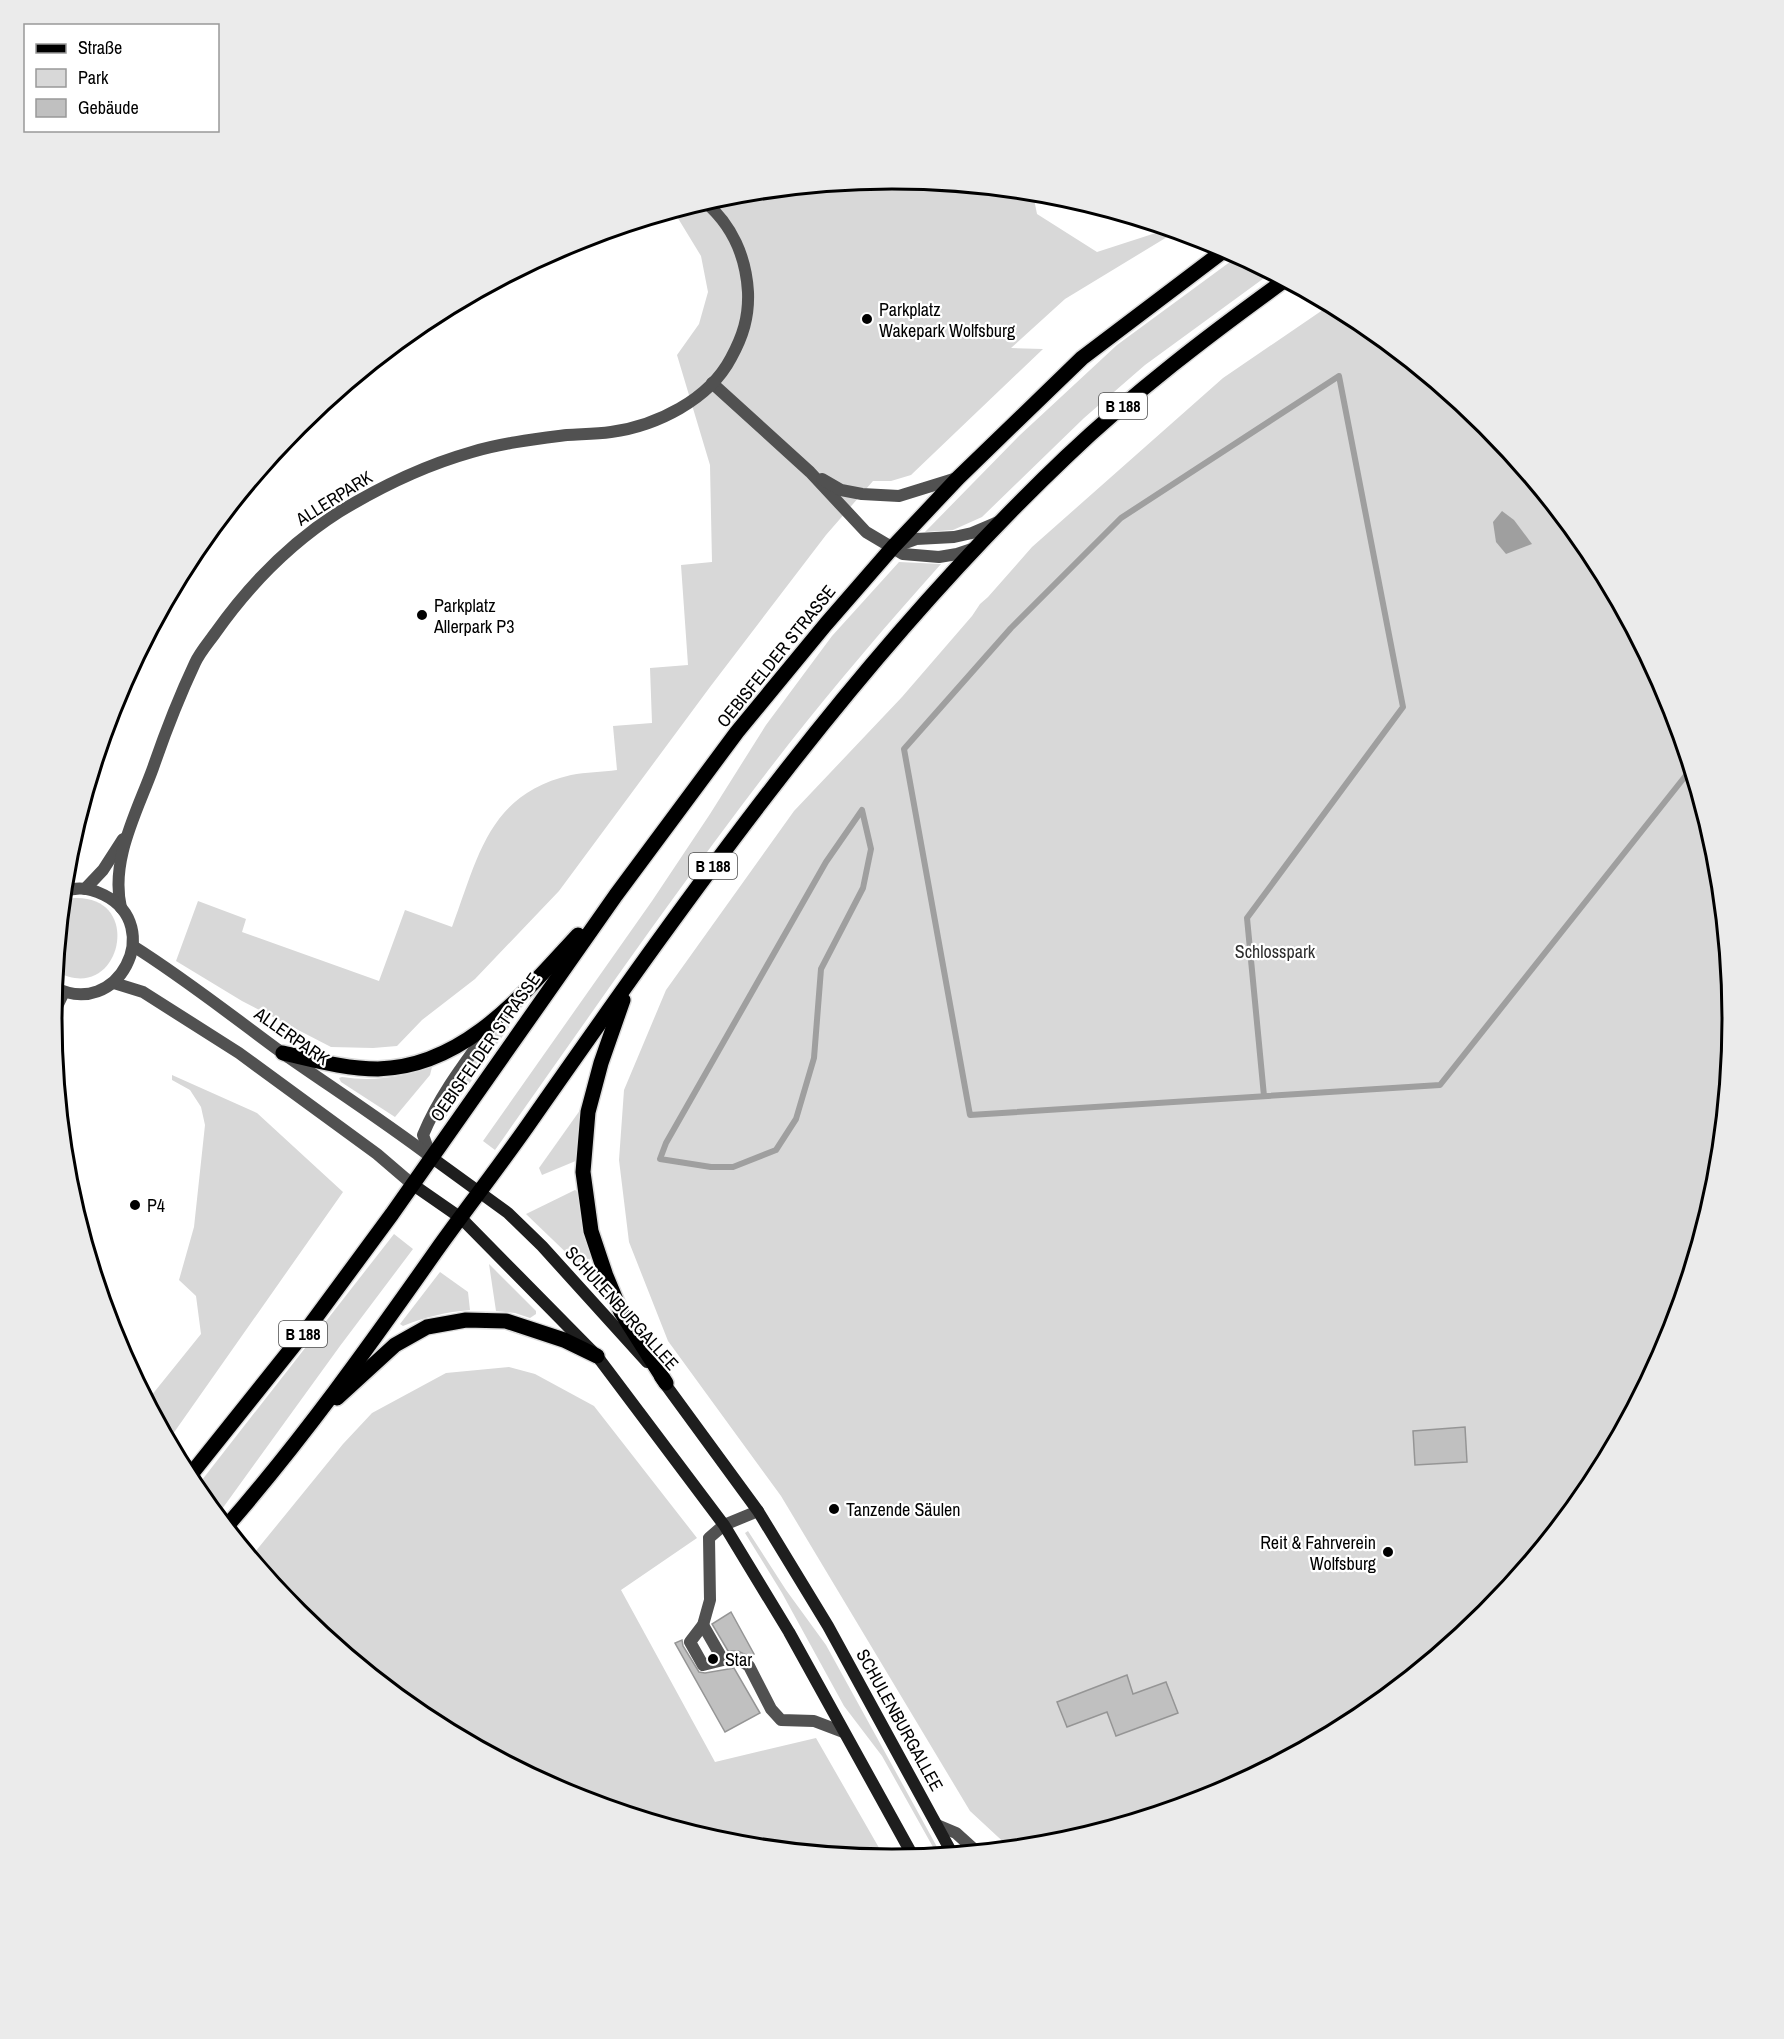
<svg xmlns="http://www.w3.org/2000/svg" width="1784" height="2039" viewBox="0 0 1784 2039" font-family="'Archivo Narrow',sans-serif">
<style>
.green{fill:#d8d8d8}
.water{fill:#9f9f9f}
.lines{fill:none;stroke-linecap:round;stroke-linejoin:round}
.stream{stroke:#9f9f9f;stroke-width:6}
.building{fill:#c0c0c0;stroke:#959595;stroke-width:1.5}
.primary-casing{stroke:#dbdbdb;stroke-width:18}
.lane{stroke:#515151;stroke-width:12}
.street{stroke:#515151;stroke-width:12}
.secondary{stroke:#1e1e1e;stroke-width:12}
.primary{stroke:#000;stroke-width:15}
.poi-dot{fill:#000;stroke:#fff;stroke-width:2}
.labels{text-anchor:middle;dominant-baseline:central;stroke-width:4.5;stroke-linejoin:round;paint-order:stroke}
.shield{fill:#fff;stroke:#4c4c4c;stroke-width:1.5}
.shield-label{font-size:16px;font-weight:bold;fill:#000}
.poi-label{font-size:18px;fill:#000;stroke:#fff;text-anchor:start}
.street-label{font-size:18px;fill:#000;stroke:#fff}
.park-label{font-size:18px;fill:#2f2f2f;stroke:#fff}
.rim{fill:none;stroke:#000;stroke-width:3}
</style>
<rect width="100%" height="100%" fill="#fff"/>
<g class="green">
<path d="M 892,179 L 1036,193 L 1034,199 L 1037,214 L 1097,252 L 1168,229 L 1177,231 L 1065,299 L 1011,348 L 1043,349 L 911,475 L 891,481 L 873,481 L 826,535 L 710,687 L 559,891 L 475,979 L 422,1020 L 397,1046 L 373,1048 L 331,1047 L 242,1001 L 176,961 L 198,901 L 246,919 L 242,932 L 379,981 L 405,910 L 452,927 C 478,858 488,794 571,775 C 586,772 602,772 617,770 L 613,726 L 652,723 L 650,668 L 688,665 L 681,565 L 712,562 L 710,465 L 677,355 L 699,324 L 708,292 L 701,256 L 676,215 L 676,211 L 728,195 Z"/>
<polygon points="1238,256 1271,273 1145,365 1084,418 982,517 953,530 925,532 1020,435 1117,345"/>
<polygon points="1330,305 1360,320 1487,425 1591,553 1669,698 1717,856 1733,1020 1717,1184 1669,1342 1591,1487 1486,1614 1359,1719 1214,1797 1056,1844 1011,1849 970,1811 781,1496 668,1341 629,1242 619,1160 624,1090 666,990 794,811 902,697 972,616 980,604 988,597 1032,547 1223,378"/>
<path d="M 899,562 L 941,564 C 888,623 837,683 788,745 C 686,876 591,1014 495,1150 L 483,1141 L 652,901 L 710,814 L 766,725 L 832,636 Z"/>
<path d="M 74,898 C 147,895 119,1008 56,971 L 63,901 Z"/>
<path d="M 508,1022 L 509,1027 L 446,1117 L 439,1112 C 452,1094 492,1028 508,1022 Z"/>
<path d="M 432,1067 L 430,1075 L 395,1117 L 341,1082 L 339,1078 L 342,1077 C 373,1082 403,1077 432,1067 Z"/>
<polygon points="172,1075 257,1113 343,1192 168,1441 147,1401 201,1334 196,1296 179,1280 194,1227 205,1125 201,1107 190,1090 172,1080"/>
<polygon points="583,1106 578,1160 542,1175 539,1168"/>
<polygon points="575,1190 579,1193 592,1256 586,1265 578,1264 526,1214"/>
<polygon points="394,1234 413,1249 340,1346 217,1516 195,1489"/>
<polygon points="489,1264 536,1311 536,1314 530,1318 515,1313 496,1311"/>
<path d="M 440,1272 L 468,1292 L 470,1310 C 446,1312 425,1317 403,1326 L 400,1324 Z"/>
<polygon points="509,1367 535,1374 594,1406 697,1538 621,1590 715,1762 816,1738 886,1860 728,1844 570,1796 424,1719 297,1614 251,1557 343,1444 372,1413 446,1373"/>
<polygon points="748,1531 786,1590 826,1645 942,1856 938,1856 882,1756 844,1706 782,1593 745,1533"/>
</g>
<polygon class="water" points="1502,511 1514,520 1532,544 1506,554 1496,542 1493,522"/>
<g class="lines">
<g class="stream">
<polygon points="862,810 871,849 863,888 821,969 814,1058 796,1119 776,1150 733,1167 711,1167 660,1159 666,1143 826,862"/>
<polyline points="1264,1096 1247,918 1403,707 1339,376 1121,518 1011,628 904,749 970,1115 1440,1085 1691,769"/>
</g>
</g>
<g class="building">
<polygon points="1465,1427 1467,1462 1415,1465 1413,1431"/>
<polygon points="731,1612 754,1654 750,1657 738,1651 728,1651 712,1624"/>
<polygon points="682,1640 683,1646 699,1672 705,1673 734,1668 760,1713 725,1732 675,1643"/>
<polygon points="1127,1675 1133,1694 1166,1682 1178,1713 1116,1736 1107,1712 1067,1727 1057,1702"/>
</g>
<g class="lines">
<defs>
<g id="primary">
<polyline points="623,1000 601,1063 588,1112 583,1172 591,1231 606,1276 621,1312 666,1383"/>
<path d="M 283,1053 C 314,1060 345,1069 378,1069 C 465,1067 524,993 578,935"/>
<polyline points="337,1398 395,1345 427,1327 466,1320 506,1321 564,1340 597,1356"/>
<polyline points="188,1478 311,1324 392,1214 616,895 737,732 826,624 893,547 958,478 1082,358 1226,249"/>
<path d="M 226,1527 C 302,1440 370,1345 436,1251 C 468,1206 502,1163 533,1118 C 696,885 860,653 1066,457 C 1134,392 1209,335 1285,280"/>
</g>
</defs>
<use href="#primary" class="primary-casing"/>
<g class="lane">
<polyline points="51,1019 64,992"/>
<path d="M 431,1157 L 423,1135 C 440,1094 467,1060 493,1024"/>
<polyline points="724,1525 709,1538 710,1600 703,1625 690,1642 703,1665 723,1660 738,1659 749,1666 771,1709 781,1720 814,1721 843,1732"/>
<polyline points="703,1625 723,1660"/>
</g>
<g class="street">
<polyline points="712,383 810,472 866,532 903,554 939,557 957,554 975,548"/>
<polyline points="822,479 841,490 862,494 899,496 957,478"/>
<polyline points="894,547 916,539 954,537 972,533 998,522"/>
<polyline points="85,889 103,870 123,839"/>
<path d="M 121,908 C 110,860 137,812 153,768 C 165,733 179,697 195,663 C 200,652 209,642 216,632 C 250,584 289,544 339,512 C 380,487 426,465 472,452 C 502,443 536,439 567,435 C 582,434 596,434 611,432 C 656,426 709,400 731,358 C 743,336 749,317 748,292 C 746,257 732,225 705,202"/>
<path d="M 133,946 C 184,978 232,1016 281,1052 C 331,1087 382,1120 431,1157"/>
<polyline points="114,983 143,992 239,1053 377,1154 412,1184"/>
<path d="M 54,987 C 118,1021 166,926 104,895 C 92,889 77,886 64,892"/>
<polyline points="724,1525 758,1511"/>
<polyline points="937,1825 956,1833 977,1852"/>
</g>
<g class="secondary">
<polyline points="431,1157 508,1213 542,1246 647,1362"/>
<polyline points="412,1184 461,1218 597,1356 724,1525 789,1632 914,1858"/>
<polyline points="660,1377 758,1511 828,1626 953,1855"/>
</g>
<use href="#primary" class="primary"/>
</g>
<g class="poi-dot">
<circle cx="867" cy="319" r="6"/>
<circle cx="422" cy="615" r="6"/>
<circle cx="135" cy="1205" r="6"/>
<circle cx="834" cy="1509" r="6"/>
<circle cx="1388" cy="1552" r="6"/>
<circle cx="713" cy="1659" r="6"/>
</g>
<g class="labels">
<g class="shield">
<rect x="1099" y="393" width="48" height="26" rx="4.5"/>
<rect x="689" y="853" width="48" height="26" rx="4.5"/>
<rect x="279" y="1321" width="48" height="26" rx="4.5"/>
</g>
<g class="shield-label">
<text x="1123" y="406">B 188</text>
<text x="713" y="866">B 188</text>
<text x="303" y="1334">B 188</text>
</g>
<g class="poi-label">
<text x="879" y="309">Parkplatz<tspan x="879" dy="21">Wakepark Wolfsburg</tspan></text>
<text x="434" y="605">Parkplatz<tspan x="434" dy="21">Allerpark P3</tspan></text>
<text x="147" y="1205">P4</text>
<text x="846" y="1509">Tanzende Säulen</text>
<text x="1376" y="1542" text-anchor="end">Reit &amp; Fahrverein<tspan x="1376" dy="21">Wolfsburg</tspan></text>
<text x="725" y="1659">Star</text>
</g>
<g class="street-label">
<text transform="translate(334 498) rotate(-32)">ALLERPARK</text>
<text transform="translate(776 656) rotate(-51)">OEBISFELDER STRASSE</text>
<text transform="translate(292 1036) rotate(35)">ALLERPARK</text>
<text transform="translate(485 1047) rotate(-55)">OEBISFELDER STRASSE</text>
<text transform="translate(622 1308) rotate(48)">SCHULENBURGALLEE</text>
<text transform="translate(900 1720) rotate(61)">SCHULENBURGALLEE</text>
</g>
<g class="park-label">
<text x="1275" y="951">Schlosspark</text>
</g>
</g>
<path d="M0 0H1784V2039H0ZM62 1019a830 830 0 1 1 1660 0a830 830 0 1 1-1660 0Z" fill="#ebebeb" fill-rule="evenodd"/>
<path class="rim" d="M62 1019a830 830 0 1 1 1660 0a830 830 0 1 1-1660 0Z"/>
<rect x="24" y="24" width="195" height="108" fill="#ffffff" stroke="#999999" stroke-width="1.5"/>
<rect x="36" y="44" width="30" height="9" fill="#000000" stroke="#999999" stroke-width="1.5"/>
<text x="78" y="54" font-size="18" fill="#000000">Straße</text>
<rect x="36" y="69" width="30" height="18" fill="#d8d8d8" stroke="#999999" stroke-width="1.5"/>
<text x="78" y="84" font-size="18" fill="#000000">Park</text>
<rect x="36" y="99" width="30" height="18" fill="#c0c0c0" stroke="#999999" stroke-width="1.5"/>
<text x="78" y="114" font-size="18" fill="#000000">Gebäude</text>
</svg>
